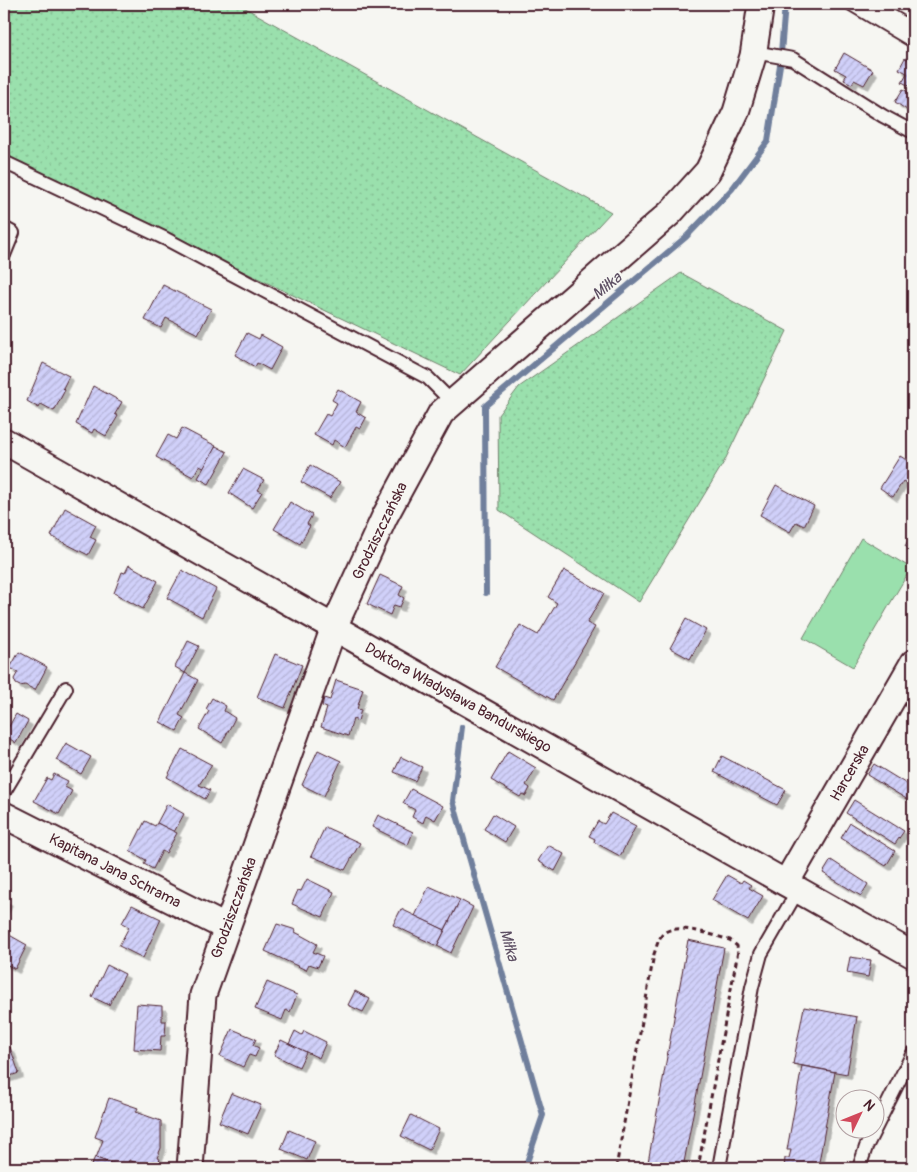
<svg xmlns="http://www.w3.org/2000/svg" width="917" height="1172" viewBox="0 0 917 1172" font-family="Pangolin,sans-serif">
<style>
.grass{fill:url(#grass-dots);stroke:#72806c}
.pitch{fill:#9ae0ad;stroke:#72806c}
.lines{fill:none;stroke-linecap:round;stroke-linejoin:round}
.stream{stroke:#707f9c;stroke-width:6}
.building{fill:url(#building-hatch);stroke:#4a1f2b;filter:url(#shadow)}
.service-casing{stroke:#4a1f2b;stroke-width:16}
.minor-casing{stroke:#4a1f2b;stroke-width:29}
.path{stroke:#4a1f2b;stroke-width:3;stroke-dasharray:5 4;stroke-linecap:butt}
.service{stroke:#f6f6f2;stroke-width:12}
.minor{stroke:#f6f6f2;stroke-width:25}
.labels{text-anchor:middle;dominant-baseline:central;stroke-width:4.5;stroke-linejoin:round;paint-order:stroke}
.street-label{font-size:15px;fill:#4a1f2b;stroke:#f6f6f2}
.water-label{font-size:16px;font-style:italic;fill:#5d4f63;stroke:#f6f6f2}
</style>
<defs>
<pattern id="grass-dots" width="8" height="8" patternUnits="userSpaceOnUse" patternTransform="scale(1.25)"><rect width="8" height="8" fill="#9ae0ad"/><path d="M2 2h.1M6 6h.1" fill="none" stroke="#86c095" stroke-width="1.8" stroke-linecap="round"/></pattern>
<pattern id="building-hatch" width="6" height="6" patternUnits="userSpaceOnUse" patternTransform="scale(1.25)"><rect width="6" height="6" fill="#d0d0f9"/><path d="M-1 1l2-2M0 6l6-6M5 7l2-2" fill="none" stroke="#b4b2d6"/></pattern>
<filter id="shadow"><feDropShadow dx="4.5" dy="4.5" stdDeviation="0" flood-color="#0004"/></filter>
</defs>
<rect width="100%" height="100%" fill="#f6f6f2"/>
<filter id="ink" filterUnits="userSpaceOnUse"><feTurbulence type="fractalNoise" baseFrequency=".02" numOctaves="2"/><feDisplacementMap in="SourceGraphic" scale="10" xChannelSelector="R" yChannelSelector="G"/><feConvolveMatrix kernelMatrix="1 2 1 2 8 2 1 2 1" color-interpolation-filters="sRGB"/></filter>
<g filter="url(#ink)">
<g class="grass">
<polygon points="4,4 238,4 611,212 460,375 4,157"/>
<polygon points="681,273 787,331 724,462 639,602 499,510 498,415 519,387"/>
</g>
<polygon class="pitch" points="861,538 911,568 853,667 803,638"/>
<g class="lines">
<g class="stream">
<polyline points="486,593 485,406 686,237 732,189 768,141 780,65 785,4"/>
<polyline points="462,727 453,801 543,1115 525,1168"/>
</g>
</g>
<g class="building">
<polygon points="844,53 873,70 864,85 854,80 852,84 844,80 846,75 835,69"/>
<polygon points="905,58 913,61 913,88 902,82 907,73 899,69"/>
<polygon points="903,89 913,95 913,114 895,102"/>
<polygon points="163,285 211,309 198,334 166,318 161,328 145,320"/>
<polygon points="247,333 259,339 261,335 282,347 270,370 257,363 255,367 235,355"/>
<polygon points="43,363 69,376 63,388 65,390 54,411 41,404 39,408 27,401"/>
<polygon points="93,386 122,402 115,414 118,416 106,436 94,429 92,433 76,424"/>
<polygon points="338,389 361,402 356,412 366,418 360,429 356,427 345,447 334,440 332,445 314,435 326,414 330,416 337,403 332,400"/>
<polygon points="182,428 216,446 204,468 199,466 193,477 156,457 168,435 176,439"/>
<polygon points="216,446 227,452 209,484 198,478"/>
<polygon points="900,456 913,464 913,487 903,481 893,497 880,488"/>
<polygon points="310,465 340,482 330,498 301,482"/>
<polygon points="243,469 264,480 258,490 262,492 252,508 229,493"/>
<polygon points="776,485 814,506 804,526 796,522 790,532 760,515"/>
<polygon points="290,502 312,515 307,524 310,526 300,544 274,529"/>
<polygon points="65,508 96,525 90,537 96,540 88,555 51,536"/>
<polygon points="913,532 913,551 905,546"/>
<polygon points="129,565 158,581 143,609 114,593 122,572 125,573"/>
<polygon points="182,570 216,589 202,617 167,598"/>
<polygon points="564,570 604,593 587,623 595,627 553,700 495,667 520,625 538,635 557,603 548,597"/>
<polygon points="380,575 403,586 399,595 404,598 400,607 394,605 390,615 367,604"/>
<polygon points="686,619 706,630 690,659 670,648"/>
<polygon points="188,641 199,646 185,673 175,667"/>
<polygon points="19,652 47,667 35,690 25,685 20,686 16,684 14,679 18,672 10,668"/>
<polygon points="275,654 302,665 285,708 257,697"/>
<polygon points="185,673 198,680 179,715 184,718 177,731 160,722"/>
<polygon points="336,680 363,689 357,709 361,710 358,721 353,719 348,736 321,727 327,708 322,706 324,698 330,700"/>
<polygon points="212,698 226,706 224,711 235,718 222,743 199,729 209,711 206,709"/>
<polygon points="16,714 28,721 16,743 4,735"/>
<polygon points="66,743 91,757 81,774 56,760"/>
<polygon points="182,749 212,765 199,785 210,790 205,799 167,777"/>
<polygon points="318,750 341,761 324,796 302,785"/>
<polygon points="508,751 536,768 526,785 530,788 526,796 522,794 520,797 491,780"/>
<polygon points="722,756 786,790 777,805 714,772"/>
<polygon points="401,757 422,767 415,781 394,772"/>
<polygon points="874,764 913,788 913,803 867,775"/>
<polygon points="54,774 68,781 65,787 72,791 59,814 34,801 47,778 51,780"/>
<polygon points="411,789 443,806 435,820 426,815 423,823 412,817 415,810 403,803"/>
<polygon points="854,800 904,831 895,844 846,813"/>
<polygon points="167,804 184,814 174,832 157,823"/>
<polygon points="611,813 636,826 620,856 594,842 595,839 589,836 598,821 604,824"/>
<polygon points="493,814 514,827 505,842 484,829"/>
<polygon points="378,815 413,832 408,845 372,827"/>
<polygon points="145,821 155,826 157,823 177,833 166,853 162,851 153,869 144,864 146,860 130,851"/>
<polygon points="850,823 895,851 886,866 841,838"/>
<polygon points="325,827 360,843 345,870 311,856"/>
<polygon points="548,845 564,854 555,871 538,861"/>
<polygon points="831,860 868,884 861,896 823,873"/>
<polygon points="727,875 741,883 743,880 751,885 749,888 763,896 748,921 712,900"/>
<polygon points="307,879 334,892 323,917 292,904 298,890 301,891"/>
<polygon points="429,886 460,900 445,930 415,916"/>
<polygon points="4,899 8,901 4,910"/>
<polygon points="460,900 473,907 451,953 437,946"/>
<polygon points="132,905 161,919 143,958 119,946 129,927 122,923"/>
<polygon points="401,909 445,930 437,946 393,925"/>
<polygon points="277,924 296,930 295,932 317,944 313,952 323,956 318,967 309,964 306,970 265,951"/>
<polygon points="4,932 27,945 15,969 4,963"/>
<polygon points="688,940 724,948 683,1168 647,1168"/>
<polygon points="850,957 871,960 868,977 847,973"/>
<polygon points="107,965 125,974 109,1005 92,997"/>
<polygon points="267,982 297,995 290,1012 286,1010 282,1020 255,1009"/>
<polygon points="355,991 370,999 363,1012 348,1005"/>
<polygon points="137,1004 162,1006 162,1021 166,1021 165,1036 161,1036 160,1051 134,1049"/>
<polygon points="804,1007 857,1017 847,1074 793,1064"/>
<polygon points="232,1029 256,1039 253,1045 259,1048 255,1057 249,1055 243,1067 220,1056"/>
<polygon points="295,1031 302,1035 304,1031 326,1042 319,1058 289,1044"/>
<polygon points="281,1040 306,1052 299,1067 274,1055"/>
<polygon points="4,1043 5,1048 10,1047 19,1073 4,1078"/>
<polygon points="802,1066 835,1072 818,1168 784,1168 785,1158 789,1158 791,1150 787,1150"/>
<polygon points="231,1093 261,1105 248,1134 219,1122"/>
<polygon points="109,1098 138,1108 136,1112 161,1121 161,1148 157,1158 160,1159 157,1168 141,1168 141,1165 129,1160 127,1168 124,1168 96,1158 103,1140 95,1137"/>
<polygon points="411,1115 439,1129 429,1150 401,1136"/>
<polygon points="289,1130 315,1141 307,1160 281,1149"/>
<polygon points="95,1157 96,1158 124,1168 90,1168"/>
<polygon points="4,1164 17,1168 4,1168"/>
<polygon points="233,1164 243,1168 231,1168"/>
</g>
<g class="lines">
<defs>
<g id="service">
<polyline points="851,4 913,41"/>
<polyline points="871,4 913,29"/>
<polyline points="754,52 793,59 883,116 913,132"/>
<polyline points="4,162 166,239 428,378 453,403"/>
<polyline points="4,228 13,233 4,255"/>
<polyline points="4,792 66,688"/>
<polyline points="719,1168 752,987 761,954 798,890"/>
<polyline points="859,1168 866,1147 913,1053"/>
</g>
<g id="minor">
<polyline points="4,441 913,955"/>
<polyline points="4,815 227,928"/>
<polyline points="786,883 913,663"/>
<polyline points="190,1168 203,995 334,627 385,516 441,413 670,213 708,171 736,112 753,56 761,4"/>
</g>
</defs>
<use href="#service" class="service-casing"/>
<use href="#minor" class="minor-casing"/>
<path class="path" d="M 616,1168 L 654,954 C 657,946 658,938 664,933 C 677,922 715,936 730,940 L 737,946 L 738,951 L 698,1168"/>
<use href="#service" class="service"/>
<use href="#minor" class="minor"/>
</g>
</g>
<g class="labels">
<g class="street-label">
<text transform="translate(380 531) rotate(-64)">Grodziszczańska</text>
<text transform="translate(458 698) rotate(29)">Doktora Władysława Bandurskiego</text>
<text transform="translate(850 773) rotate(-60)">Harcerska</text>
<text transform="translate(115 871) rotate(27)">Kapitana Jana Schrama</text>
<text transform="translate(234 908) rotate(-70)">Grodziszczańska</text>
</g>
<g class="water-label">
<text transform="translate(607 286) rotate(-40)">Miłka</text>
<text transform="translate(509 945) rotate(74)">Miłka</text>
</g>
</g>
<rect width="917" height="1172" fill="none" stroke="#f6f6f2" stroke-width="20"/>
<rect x="10" y="10" width="897" height="1152" fill="none" stroke="#4a1f2b" stroke-width="2" filter="url(#ink)"/>
<g transform="translate(860 1114) rotate(47)"><circle r="24" fill="#f6f6f2" stroke="#b1a0a2"/>
<path d="M0-4L9 19L0 12L-9 19Z" fill="#d1495b"/>
<text y="-8" font-size="14" font-weight="bold" text-anchor="middle" fill="#4a1f2b">N</text>
</g>
</svg>
